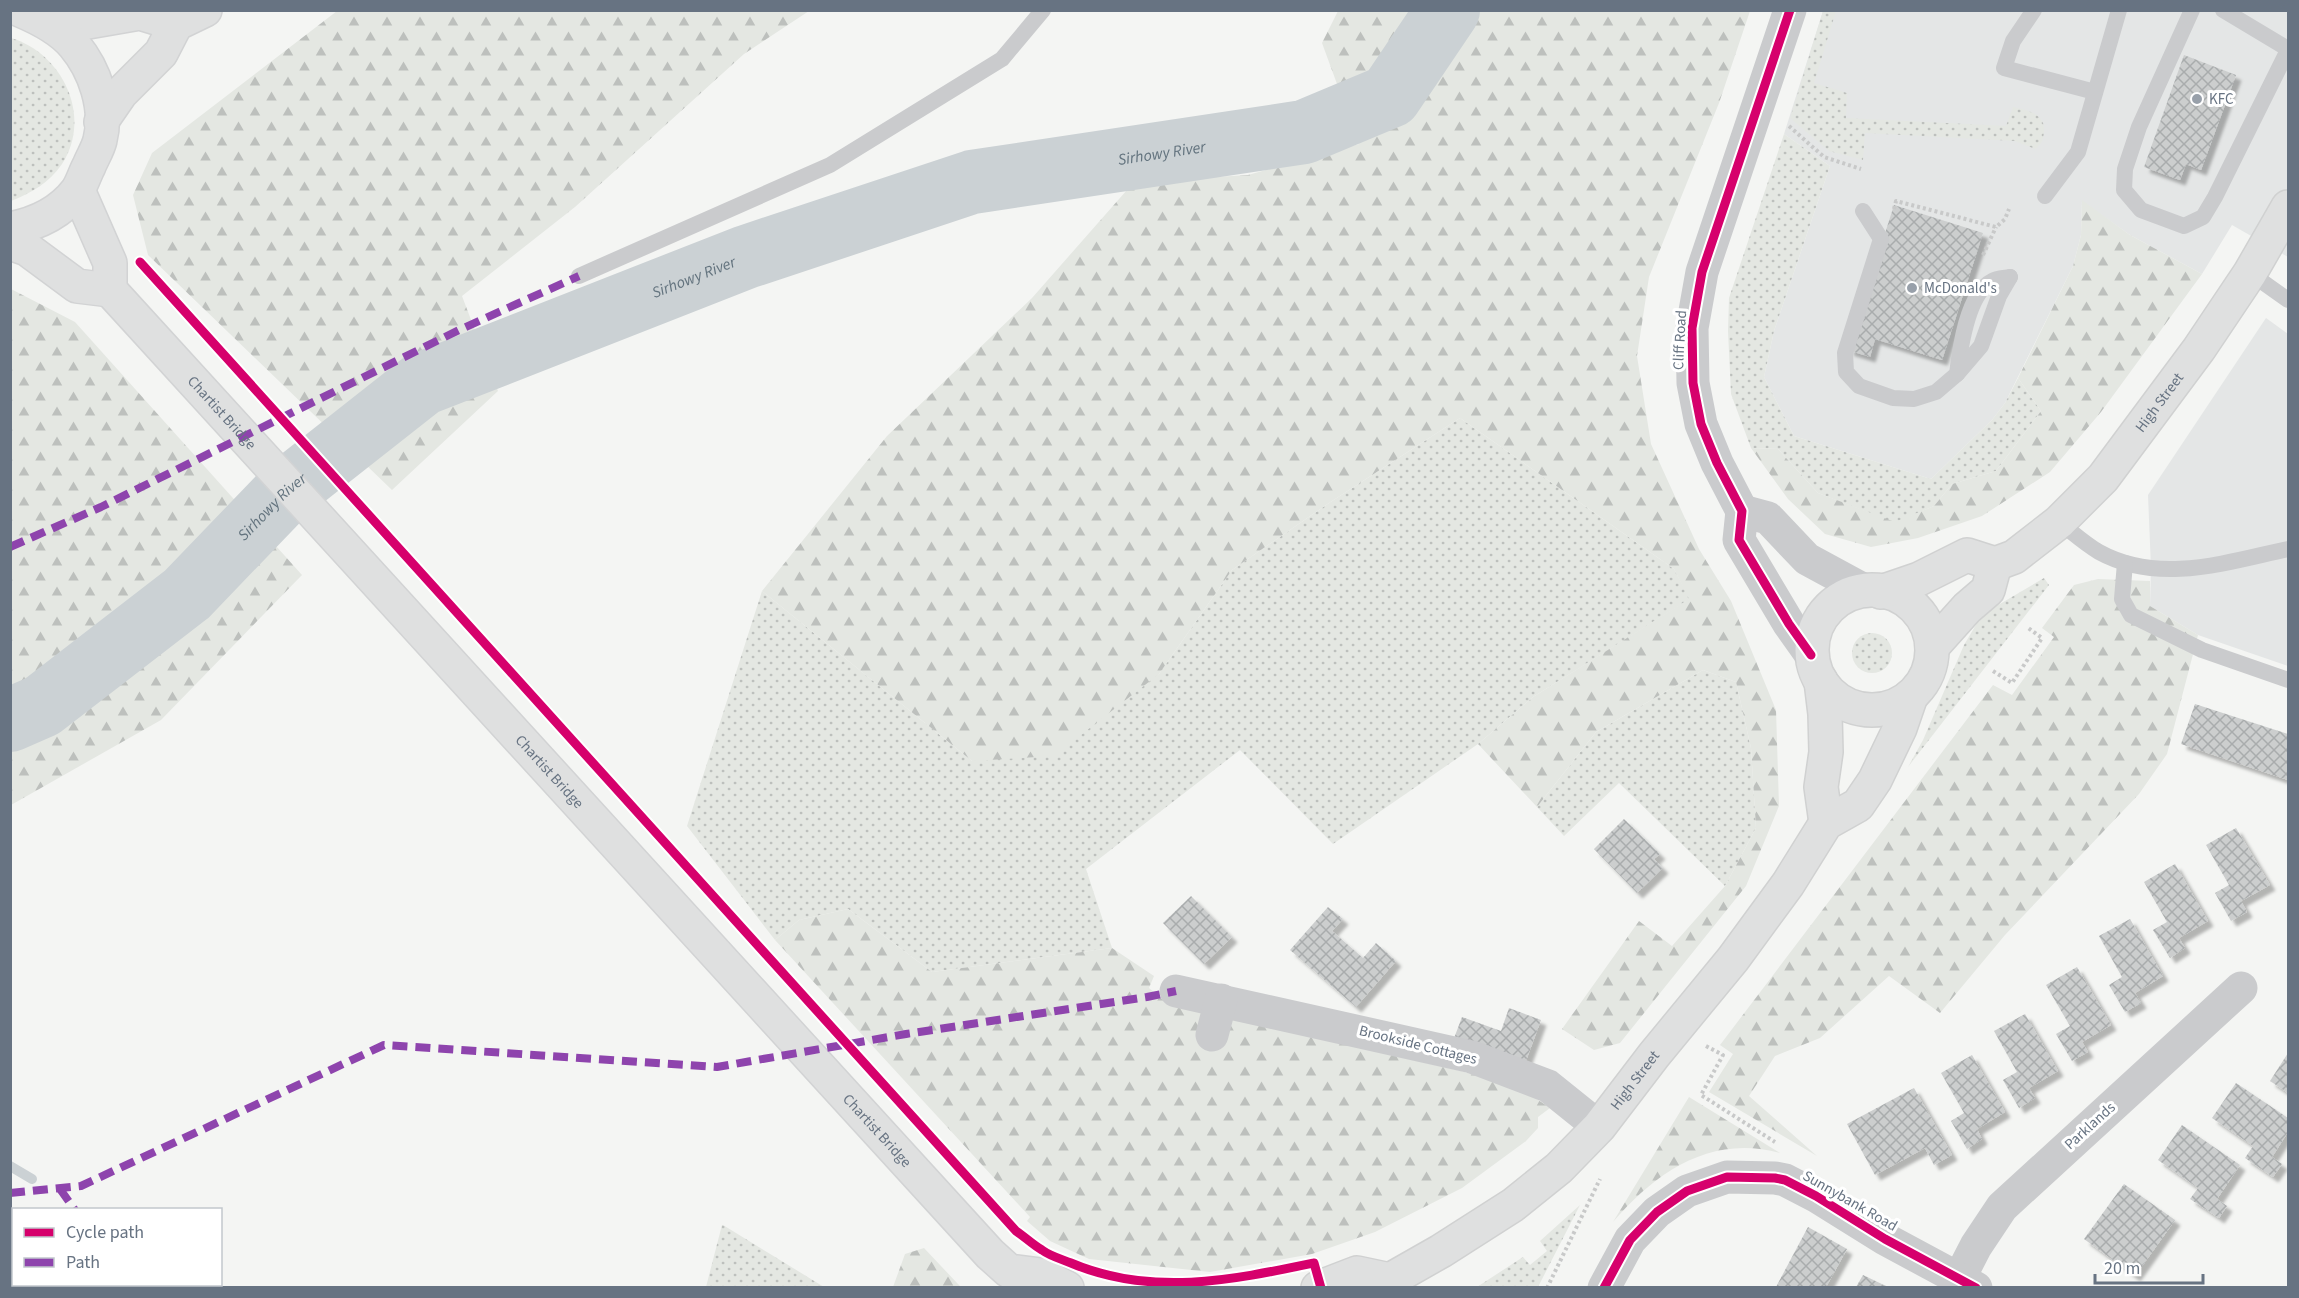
<svg xmlns="http://www.w3.org/2000/svg" width="2299" height="1298" viewBox="0 0 2299 1298" font-family="'Source Sans 3',sans-serif">
<style>
.built{fill:#e4e6e6}
.grass{fill:url(#grass-dots)}
.forest{fill:url(#forest-firs)}
.lines{fill:none;stroke-linecap:round;stroke-linejoin:round}
.stream{stroke:#cbd1d4;stroke-width:10}
.river{stroke:#cbd1d4;stroke-width:64}
.building{fill:url(#building-cross-hatch);filter:url(#shadow)}
.secondary-casing{stroke:#d0d1d1;stroke-width:36}
.primary-casing{stroke:#d2d3d4;stroke-width:36}
.path{stroke:#c8c9c9;stroke-width:4;stroke-dasharray:3 3;stroke-linecap:butt}
.service{stroke:#cacbcd;stroke-width:16}
.minor{stroke:#cacbcd;stroke-width:33}
.tertiary{stroke:#cacbcd;stroke-width:33}
.secondary{stroke:#dfe0e0;stroke-width:33}
.primary{stroke:#dfe0e0;stroke-width:33}
.quiet{stroke:#8e44ad;stroke-width:8;stroke-dasharray:15 8;stroke-linecap:butt}
.cycleway-casing{stroke:#fff;stroke-width:13}
.cycleway{stroke:#d6006c;stroke-width:9}
.poi-dot{fill:#98a0aa;stroke:#fff;stroke-width:2}
.labels{text-anchor:middle;dominant-baseline:central;stroke-width:6;stroke-linejoin:round;paint-order:stroke}
.poi-label{font-size:15px;fill:#677382;stroke:#fff;text-anchor:start}
.street-label{font-size:15px;fill:#677382;stroke:#fff}
.water-label{font-size:16px;font-style:italic;fill:#63737e;stroke:#fff}
</style>
<defs>
<pattern id="grass-dots" width="8" height="8" patternUnits="userSpaceOnUse" patternTransform="scale(1.5)"><rect width="8" height="8" fill="#e4e7e2"/><path d="M2 2h.1M6 6h.1" fill="none" stroke="#bdc0bd" stroke-width="1.8" stroke-linecap="round"/></pattern>
<pattern id="forest-firs" width="22" height="20" patternUnits="userSpaceOnUse" patternTransform="scale(1.5)"><rect width="22" height="20" fill="#e4e7e2"/><path d="M5 1l3.5 6h-7zM16 11l3.5 6h-7z" fill="#bdc0bd"/></pattern>
<pattern id="building-cross-hatch" width="8" height="8" patternUnits="userSpaceOnUse" patternTransform="scale(1.5)"><rect width="8" height="8" fill="#cccece"/><path d="M0 0l8 8M0 8l8-8" fill="none" stroke="#a9acad"/></pattern>
<filter id="shadow"><feDropShadow dx="5.5" dy="5.5" stdDeviation="1.5" flood-color="#0004"/></filter>
</defs>
<rect width="100%" height="100%" fill="#f4f5f3"/>
<g class="built">
<polygon points="1823,11 2288,11 2288,257 2232,225 2202,274 2130,235 2082,201 2081,235 2073,266 2005,403 1992,420 1931,479 1794,436 1764,377 1774,331 1830,166 1784,134"/>
<polygon points="2266,318 2288,334 2288,666 2198,635 2150,606 2151,568 2148,495"/>
</g>
<g class="grass">
<path d="M 1836,11 L 1814,83 L 1847,93 L 1846,118 L 2006,126 L 2013,107 C 2027,110 2046,114 2044,132 C 2043,140 2042,144 2035,149 L 2015,141 L 1865,133 L 1863,160 L 1829,151 L 1790,118 L 1823,11 Z"/>
<path d="M 11,38 C 62,53 93,116 62,164 C 49,183 31,193 11,201 Z"/>
<polygon points="1784,134 1830,166 1774,331 1764,377 1794,436 1931,479 1992,420 2005,403 2018,378 2041,411 1996,471 1952,484 1934,506 1895,523 1818,493 1778,449 1751,448 1731,394 1728,331 1729,298"/>
<polygon points="1460,418 1674,569 1690,599 1533,697 1478,744 1333,844 1240,750 1086,869 1112,948 932,972 848,909 799,920 775,940 687,826 762,591 972,761 1159,674 1232,570 1329,503"/>
<polygon points="2044,578 2049,585 1908,767 1923,740 1964,645 1977,623 1993,608"/>
<circle cx="1872" cy="653" r="20"/>
<polygon points="1703,670 1736,682 1751,748 1756,828 1725,886 1619,783 1564,836 1537,807 1596,732"/>
<polygon points="1580,1205 1538,1287 1477,1287 1523,1257 1530,1265 1547,1251 1540,1241"/>
<polygon points="722,1225 723,1225 824,1287 706,1287"/>
</g>
<g class="forest">
<polygon points="337,11 809,11 744,54 575,207 462,296 498,391 392,490 148,255 133,195 152,153"/>
<polygon points="1338,11 1750,11 1719,103 1649,277 1637,356 1651,444 1699,549 1731,601 1776,710 1779,806 1746,886 1620,1043 1594,1050 1562,1029 1639,921 1672,946 1725,886 1756,828 1751,748 1736,682 1703,670 1596,732 1537,807 1478,744 1533,697 1689,599 1674,569 1460,418 1329,503 1232,570 1159,674 1054,756 972,761 762,591 887,436 1032,298 1134,182 1248,175 1359,144 1322,43"/>
<polygon points="2082,200 2130,235 2202,274 2101,412 2050,472 1982,516 1918,538 1871,547 1825,534 1788,499 1751,448 1778,449 1818,493 1895,522 1934,506 1952,484 1996,471 2041,411 2018,378 2073,266 2081,235"/>
<polygon points="11,289 75,322 302,575 161,720 11,805"/>
<polygon points="2098,579 2150,581 2150,606 2198,635 2167,754 2139,794 2005,935 1940,1013 1889,976 1820,1038 1775,1056 1749,1096 1817,1156 1709,1092 1733,1054 1720,1045 1993,685 2012,695 2054,637 2042,628 2074,585"/>
<polygon points="848,909 932,972 1112,948 1154,976 1149,988 1168,1004 1461,1071 1522,1089 1550,1108 1538,1117 1538,1128 1526,1141 1462,1188 1375,1232 1312,1254 1210,1272 1089,1259 1050,1241 1027,1221 1030,1217 775,940 799,920"/>
<path d="M 1689,1097 L 1780,1153 C 1711,1134 1656,1172 1613,1222 Z"/>
<polygon points="924,1248 958,1284 961,1287 893,1287 905,1254"/>
</g>
<g class="lines">
<g class="stream">
<polyline points="10,1166 32,1179"/>
<polyline points="83,1284 85,1288"/>
</g>
<path class="river" id="s1" d="M 10,720 L 42,706 L 187,594 L 285,492 L 422,384 L 746,257 L 972,182 L 1304,132 L 1390,96 L 1448,10"/>
</g>
<g class="building">
<polygon points="2184,55 2236,75 2201,170 2186,164 2180,180 2144,167"/>
<polygon points="1894,205 1983,233 1942,360 1875,339 1870,357 1848,350"/>
<polygon points="2195,704 2288,734 2288,780 2181,744"/>
<polygon points="1624,819 1660,854 1654,859 1663,868 1637,893 1594,849"/>
<polygon points="2236,828 2270,885 2241,901 2247,912 2231,921 2215,893 2229,885 2206,845"/>
<polygon points="2175,864 2208,921 2179,938 2185,948 2170,958 2153,930 2167,922 2144,882"/>
<polygon points="1191,896 1232,937 1204,964 1163,923"/>
<polygon points="1328,907 1343,919 1332,931 1363,958 1376,943 1396,961 1356,1007 1290,950"/>
<polygon points="2130,919 2163,976 2135,993 2141,1003 2125,1012 2109,985 2122,977 2099,936"/>
<polygon points="2077,967 2111,1025 2082,1042 2088,1052 2072,1061 2056,1034 2070,1026 2046,985"/>
<polygon points="1509,1008 1541,1020 1524,1066 1453,1041 1462,1017 1501,1031"/>
<polygon points="2025,1014 2058,1071 2029,1088 2035,1098 2019,1108 2003,1080 2017,1072 1994,1031"/>
<polygon points="2288,1053 2288,1093 2270,1081"/>
<polygon points="1972,1055 2005,1112 1977,1129 1982,1139 1967,1149 1951,1121 1964,1113 1941,1073"/>
<polygon points="2236,1083 2288,1118 2288,1132 2272,1157 2282,1164 2273,1177 2245,1158 2253,1146 2212,1118"/>
<polygon points="1914,1088 1952,1155 1934,1165 1925,1148 1875,1175 1847,1124"/>
<polygon points="2182,1125 2240,1165 2217,1199 2227,1206 2219,1218 2190,1199 2198,1188 2158,1160"/>
<polygon points="2124,1184 2175,1220 2135,1276 2084,1239"/>
<polygon points="1808,1227 1847,1249 1826,1287 1776,1287"/>
<polygon points="1863,1275 1888,1287 1856,1287"/>
</g>
<g class="lines">
<defs>
<g id="secondary">
<circle cx="1872" cy="650" r="60"/>
<path id="s2" d="M 1881,592 L 1919,579 L 1967,555 L 1995,564 L 2014,557 L 2059,522 L 2103,478 L 2199,349 L 2250,273 L 2288,207"/>
<polyline points="1932,647 1967,608 1988,590 1995,564"/>
<polyline points="1821,681 1825,714 1826,752 1821,787 1826,823"/>
<polyline points="1318,1288 1357,1273 1390,1280"/>
<path id="s3" d="M 1387,1288 L 1390,1280 L 1441,1251 L 1513,1205 L 1559,1168 L 1599,1127 L 1654,1055 L 1733,959 L 1788,884 L 1826,823 L 1858,805 L 1875,780 L 1900,728 L 1911,696"/>
</g>
<g id="primary">
<polyline points="44,20 88,22 140,13 176,24"/>
<polyline points="101,122 121,93 161,53 176,24 205,10"/>
<polyline points="78,190 110,263 110,290"/>
<path d="M 10,229 C 36,224 61,212 77,191 C 82,184 85,173 89,166 C 92,158 98,149 100,140 C 108,108 95,70 74,45 C 61,29 39,18 20,10"/>
<polyline points="10,243 27,249 77,286 110,290"/>
<path id="s4" d="M 110,290 L 990,1254 L 1009,1271 L 1041,1275 L 1067,1288"/>
</g>
</defs>
<use href="#secondary" class="secondary-casing"/>
<use href="#primary" class="primary-casing"/>
<g class="path">
<polyline points="1789,126 1824,157 1861,169"/>
<polyline points="1894,209 1896,201 1996,227 2005,219 2009,209"/>
<polyline points="1983,255 1996,227"/>
<polyline points="1993,671 2012,683 2042,638 2027,627"/>
<polyline points="1706,1046 1723,1055 1701,1095 1775,1142"/>
<polyline points="1547,1288 1600,1179"/>
</g>
<g class="service">
<polyline points="2034,10 2013,41 2004,68 2095,92"/>
<polyline points="2192,10 2139,127 2125,169 2124,190 2141,210 2184,226 2203,217 2215,197 2288,50"/>
<polyline points="2223,10 2288,49"/>
<polyline points="2045,196 2078,152 2119,10"/>
<path d="M 1863,211 L 1881,239 L 1845,353 L 1846,372 L 1859,386 L 1893,398 L 1914,399 L 1936,392 L 1957,374 C 1960,349 1967,294 1992,281 C 1997,278 2005,278 2010,277"/>
<polyline points="2250,273 2288,300"/>
<polyline points="579,276 830,165 1002,59 1043,10"/>
<polyline points="1957,374 1981,346 1999,296 2010,277"/>
<path d="M 2059,522 C 2072,532 2085,544 2099,552 C 2159,585 2227,562 2288,549"/>
<polyline points="2125,563 2122,599 2131,615 2202,650 2288,680"/>
</g>
<g class="minor">
<polyline points="1790,10 1702,272 1692,328 1693,383 1701,424 1717,463 1742,511 1739,540 1789,624 1811,655"/>
<polyline points="1742,511 1768,518 1807,559 1866,591"/>
<polyline points="1176,991 1472,1057 1548,1086 1599,1127"/>
<polyline points="1212,1035 1221,1000"/>
<polyline points="1959,1279 1976,1246 2002,1207 2241,988"/>
</g>
<polyline class="tertiary" points="1604,1288 1630,1240 1657,1212 1687,1191 1727,1177 1775,1178 1785,1180 1816,1196 1885,1239 1976,1288"/>
<use href="#secondary" class="secondary"/>
<use href="#primary" class="primary"/>
<g class="quiet">
<polyline points="10,547 101,507 459,330 579,276"/>
<polyline points="60,1189 75,1210"/>
<polyline points="10,1193 81,1186 384,1045 717,1067 906,1034 1147,997 1176,991"/>
<polyline points="128,1284 130,1288"/>
</g>
<defs>
<g id="cycleway">
<polyline points="1790,10 1702,272 1692,328 1693,383 1701,424 1717,463 1742,511 1739,540 1789,624 1811,655"/>
<path d="M 140,262 L 1016,1231 C 1025,1237 1033,1245 1042,1250 C 1050,1256 1061,1259 1071,1263 C 1151,1297 1232,1280 1314,1263 L 1321,1288"/>
<polyline points="1604,1288 1630,1240 1657,1212 1687,1191 1727,1177 1775,1178 1785,1180 1816,1196 1885,1239 1976,1288"/>
</g>
</defs>
<use href="#cycleway" class="cycleway-casing"/>
<use href="#cycleway" class="cycleway"/>
</g>
<g class="poi-dot">
<circle cx="2197" cy="99" r="6"/>
<circle cx="1912" cy="288" r="6"/>
</g>
<g class="labels">
<g class="poi-label">
<text x="2209" y="99">KFC</text>
<text x="1924" y="288">McDonald's</text>
</g>
<g class="street-label">
<text transform="translate(1680 340) rotate(-87)">Cliff Road</text>
<text stroke="none"><textPath href="#s2" startOffset="357">High Street</textPath></text>
<text stroke="none"><textPath href="#s4" startOffset="166">Chartist Bridge</textPath></text>
<text stroke="none"><textPath href="#s4" startOffset="652">Chartist Bridge</textPath></text>
<text transform="translate(1418 1045) rotate(14)">Brookside Cottages</text>
<text stroke="none"><textPath href="#s3" startOffset="328">High Street</textPath></text>
<text transform="translate(2090 1126) rotate(-42)">Parklands</text>
<text stroke="none"><textPath href="#s4" startOffset="1138">Chartist Bridge</textPath></text>
<text transform="translate(1850 1201) rotate(30)">Sunnybank Road</text>
</g>
<g class="water-label">
<text stroke="none"><textPath href="#s1" startOffset="1312">Sirhowy River</textPath></text>
<text stroke="none"><textPath href="#s1" startOffset="826">Sirhowy River</textPath></text>
<text stroke="none"><textPath href="#s1" startOffset="340">Sirhowy River</textPath></text>
</g>
</g>
<rect width="2299" height="1298" fill="none" stroke="#677382" stroke-width="24"/>
<rect x="12" y="1208" width="210" height="78" fill="#ffffff" stroke="#c2c7cd" stroke-width="1.5"/>
<rect x="24" y="1228" width="30" height="9" fill="#d6006c" stroke="#c2c7cd" stroke-width="1.5"/>
<text x="66" y="1238" font-size="18" fill="#677382">Cycle path</text>
<rect x="24" y="1258" width="30" height="9" fill="#8e44ad" stroke="#c2c7cd" stroke-width="1.5"/>
<text x="66" y="1268" font-size="18" fill="#677382">Path</text>
<path d="M2095 1274v9h108v-9" fill="none" stroke="#677382" stroke-width="3"/>
<text x="2104" y="1274" font-size="18" fill="#677382" stroke="#ffffff" stroke-width="4.5" paint-order="stroke">20 m</text>
</svg>
